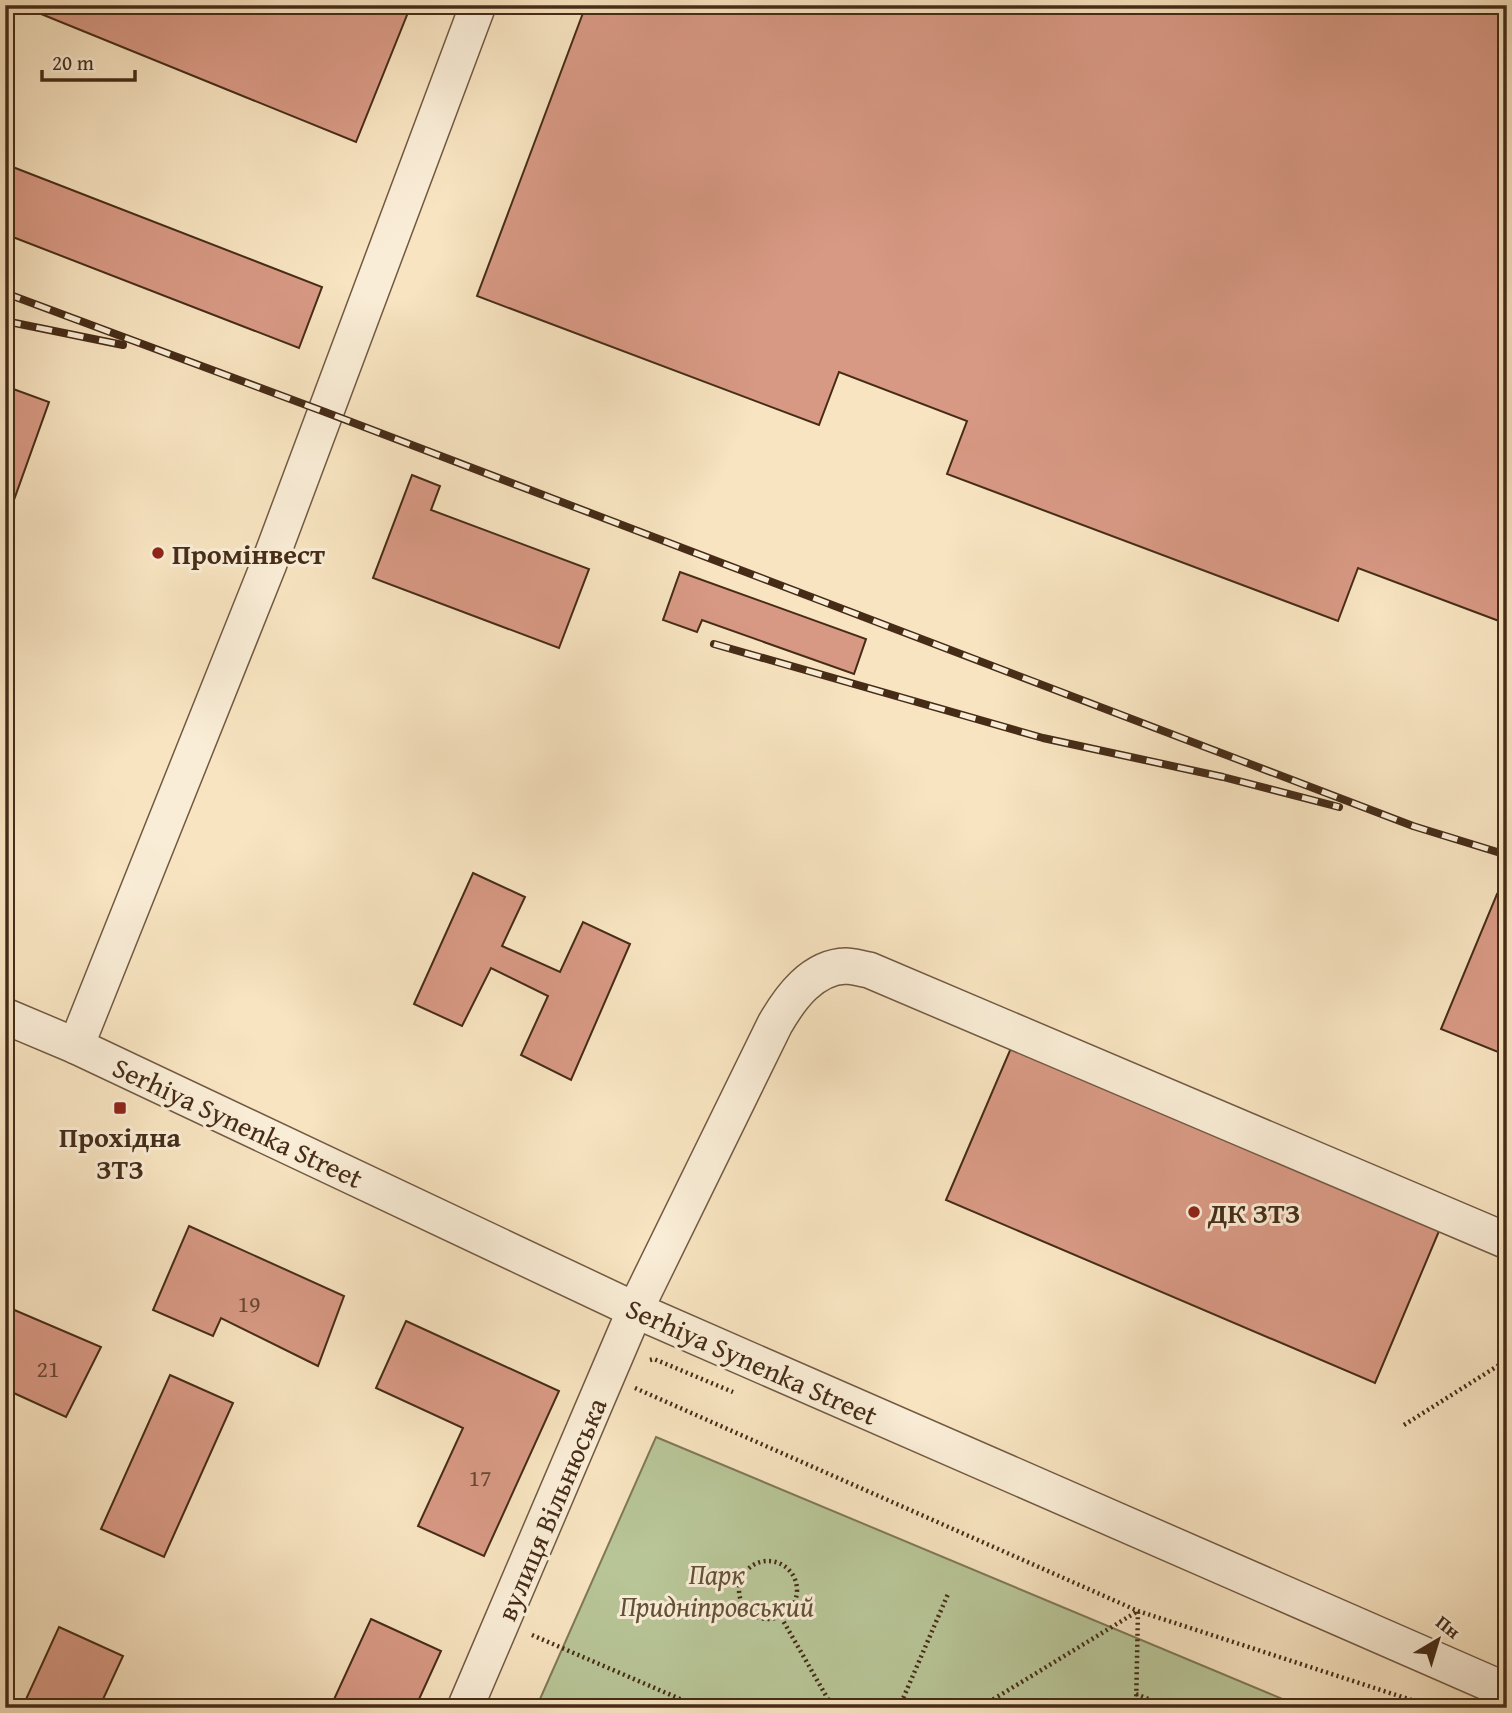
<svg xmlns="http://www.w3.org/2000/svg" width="1512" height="1713" viewBox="0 0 1512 1713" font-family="'Gentium Book Plus',serif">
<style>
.green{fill:#b8c597;stroke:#7f7857;stroke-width:2}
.building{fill:#d89984;stroke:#462c17;stroke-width:2}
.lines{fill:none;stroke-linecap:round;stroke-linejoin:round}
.minor-casing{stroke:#725a42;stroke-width:38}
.path{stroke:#462c17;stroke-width:4.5;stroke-dasharray:2 3.5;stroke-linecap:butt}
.minor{stroke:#faedd7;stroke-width:35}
.rail-casing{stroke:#462c17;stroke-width:8}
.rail{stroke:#faedd7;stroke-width:5;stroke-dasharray:16;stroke-linecap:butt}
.poi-dot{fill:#8f2418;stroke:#faedd7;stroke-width:2.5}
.labels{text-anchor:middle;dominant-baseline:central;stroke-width:6;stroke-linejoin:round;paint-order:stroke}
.number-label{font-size:24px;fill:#6a4732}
.poi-label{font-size:28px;font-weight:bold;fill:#462c17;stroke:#faedd7;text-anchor:start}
.street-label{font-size:28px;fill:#462c17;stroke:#faedd7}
.park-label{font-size:28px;font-style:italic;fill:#625237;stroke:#faedd7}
</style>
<rect width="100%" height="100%" fill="#f8e4c1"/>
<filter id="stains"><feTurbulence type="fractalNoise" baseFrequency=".00286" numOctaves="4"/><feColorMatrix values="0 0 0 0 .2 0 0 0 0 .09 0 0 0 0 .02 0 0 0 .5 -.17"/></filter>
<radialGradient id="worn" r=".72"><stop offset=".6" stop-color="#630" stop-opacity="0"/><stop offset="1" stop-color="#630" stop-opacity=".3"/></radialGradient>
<polygon class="green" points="656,1437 1304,1708 536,1708"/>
<g class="building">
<polygon points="19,5 411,5 356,142"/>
<polygon points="586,5 1507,5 1507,624 1358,568 1338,621 947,474 967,421 839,372 819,425 477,296"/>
<polygon points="5,164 322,287 299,348 5,234"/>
<polygon points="5,386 49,402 5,525"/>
<polygon points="412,475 440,486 431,510 589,569 559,648 373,578"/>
<polygon points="680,572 866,639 854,674 702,620 697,632 663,620"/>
<polygon points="473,873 525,897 502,946 560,972 583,922 630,944 571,1080 521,1055 548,996 491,968 462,1026 414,1004"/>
<polygon points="1497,894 1507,898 1507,1030 1498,1052 1441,1029"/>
<polygon points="1014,1041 1442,1224 1375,1383 946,1200"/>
<polygon points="189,1226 344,1296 318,1366 221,1318 213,1336 153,1310"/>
<polygon points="5,1306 101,1347 66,1417 5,1389"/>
<polygon points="406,1321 559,1391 484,1556 418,1526 463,1428 376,1388"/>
<polygon points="170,1375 233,1403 164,1557 101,1529"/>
<polygon points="371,1619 441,1651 415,1708 330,1708"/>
<polygon points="59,1627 123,1656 99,1708 22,1708"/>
</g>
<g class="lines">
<defs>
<g id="minor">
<polyline points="5,1016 76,1046 635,1310 1507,1691"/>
<polyline points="76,1046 268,566 478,5"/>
<path d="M 465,1708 L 635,1310 L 775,1024 C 790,998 812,967 846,966 C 853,966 862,969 869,970 L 1507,1241"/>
</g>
</defs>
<use href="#minor" class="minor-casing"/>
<g class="path">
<polyline points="650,1360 654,1359 733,1392"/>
<polyline points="635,1388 1138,1611 1436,1708"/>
<polyline points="1404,1425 1507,1360"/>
<circle cx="768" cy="1590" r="29"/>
<polyline points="781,1617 833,1708"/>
<polyline points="532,1635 701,1708"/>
<polyline points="1136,1694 1171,1708"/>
<polyline points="899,1708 948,1594"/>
<polyline points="979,1708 1138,1611 1136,1708"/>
</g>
<use href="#minor" class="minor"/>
<defs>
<g id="rail">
<polyline points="5,293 325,412 1413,826 1507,855"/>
<polyline points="5,321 123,345"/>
<polyline points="714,644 1043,738 1223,777 1339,807"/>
</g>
</defs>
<use href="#rail" class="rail-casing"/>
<use href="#rail" class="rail"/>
</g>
<g class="poi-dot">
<circle cx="158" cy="553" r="7"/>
<rect x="113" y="1101" width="14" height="14" rx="3.5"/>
<circle cx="1194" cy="1212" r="7"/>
</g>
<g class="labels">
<g class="number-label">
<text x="249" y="1303">19</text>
<text x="48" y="1368">21</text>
<text x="480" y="1477">17</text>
</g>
<g class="poi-label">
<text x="172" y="553">Промінвест</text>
<text x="120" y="1136" text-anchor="middle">Прохідна<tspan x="120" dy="32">ЗТЗ</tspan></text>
<text x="1208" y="1212">ДК ЗТЗ</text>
</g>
<g class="street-label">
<text transform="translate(238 1122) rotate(25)">Serhiya Synenka Street</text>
<text transform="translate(752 1361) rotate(24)">Serhiya Synenka Street</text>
<text transform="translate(551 1509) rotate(-67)">вулиця Вільнюська</text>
</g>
<g class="park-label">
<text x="717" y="1573">Парк<tspan x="717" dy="32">Придніпровський</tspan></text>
</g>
</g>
<rect width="1512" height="1713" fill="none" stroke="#f8e4c1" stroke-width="28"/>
<rect x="7" y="7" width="1498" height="1699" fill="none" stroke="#462c17" stroke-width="3.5"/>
<rect x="14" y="14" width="1484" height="1685" fill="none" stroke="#462c17" stroke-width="2"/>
<g transform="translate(1438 1640) rotate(38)" stroke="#faedd7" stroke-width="5" paint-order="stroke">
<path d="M0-5L12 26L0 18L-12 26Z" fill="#462c17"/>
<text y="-10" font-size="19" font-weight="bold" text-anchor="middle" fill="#462c17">Пн</text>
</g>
<path d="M42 70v10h93v-10" fill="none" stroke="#462c17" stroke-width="3.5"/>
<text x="52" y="70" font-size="21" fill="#462c17" stroke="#faedd7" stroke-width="5" paint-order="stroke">20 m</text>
<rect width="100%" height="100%" filter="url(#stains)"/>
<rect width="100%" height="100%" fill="url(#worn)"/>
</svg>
